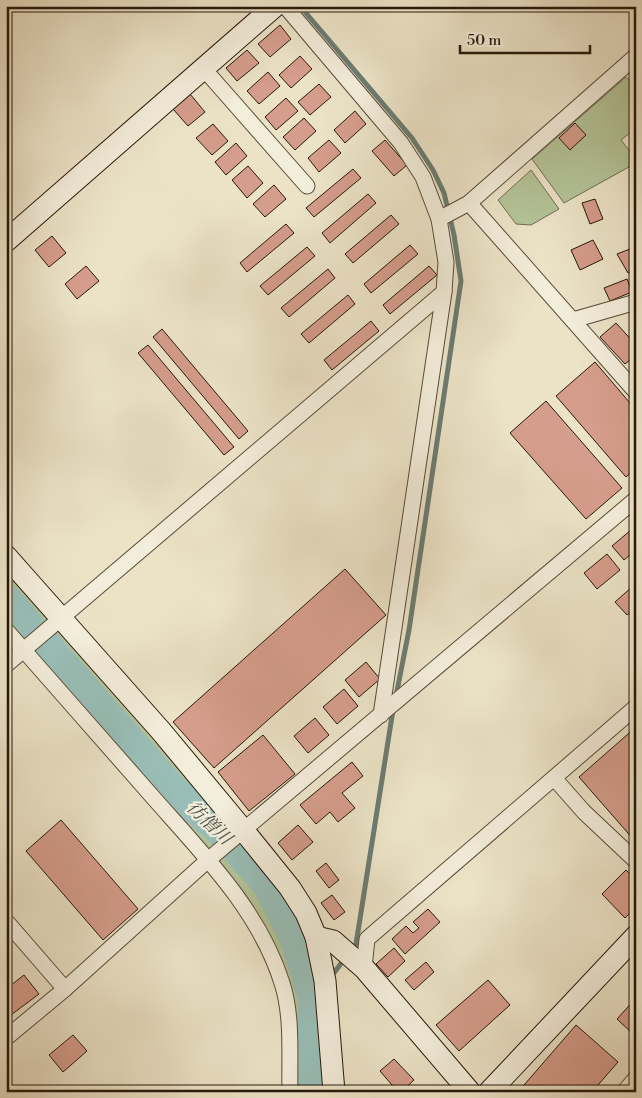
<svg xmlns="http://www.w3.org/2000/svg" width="642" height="1098" viewBox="0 0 642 1098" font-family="'Libre Bodoni','Noto Serif JP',serif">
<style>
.green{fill:#b4c498;stroke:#6e6e52}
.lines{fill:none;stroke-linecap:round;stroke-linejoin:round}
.stream{stroke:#6b7c72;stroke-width:5}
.river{stroke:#99beb7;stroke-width:31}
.building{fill:#d59d8b;stroke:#27180b}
.street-casing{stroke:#584b3a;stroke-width:17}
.secondary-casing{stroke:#27180b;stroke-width:23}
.street{stroke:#f3eddb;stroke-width:15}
.secondary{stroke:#f3eddb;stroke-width:21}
.labels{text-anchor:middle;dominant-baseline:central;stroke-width:4.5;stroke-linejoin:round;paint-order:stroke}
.water-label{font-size:18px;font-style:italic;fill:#4f5247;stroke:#f3eddb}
</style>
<rect width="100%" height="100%" fill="#ece3c7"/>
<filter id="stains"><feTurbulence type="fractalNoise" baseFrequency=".004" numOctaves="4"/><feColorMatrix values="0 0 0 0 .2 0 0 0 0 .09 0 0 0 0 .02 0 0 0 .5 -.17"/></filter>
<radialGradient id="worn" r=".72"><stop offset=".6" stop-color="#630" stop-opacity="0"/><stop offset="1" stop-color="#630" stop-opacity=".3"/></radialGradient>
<g class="green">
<polygon points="626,77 636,88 636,128 621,140 636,159 636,163 564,203 532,159"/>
<polygon points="531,170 559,209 531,225 516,224 498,200"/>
<polygon points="6,556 60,618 316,937 334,1092 290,1092 284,991 247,911 6,630"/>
</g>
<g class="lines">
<g class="stream">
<polyline points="300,6 412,138 433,170 444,193 454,235 461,281 409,630 396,696"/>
<polyline points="351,951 356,944 393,710"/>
<polyline points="331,977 345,958"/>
</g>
<polyline class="river" points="6,599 172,789 219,829 268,885 294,936 314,998 312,1092"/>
</g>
<g class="building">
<polygon points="280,25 291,39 270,57 258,44"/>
<polygon points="247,50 259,63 237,81 226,68"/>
<polygon points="300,56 312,69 291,88 279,75"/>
<polygon points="268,72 280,86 259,104 247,91"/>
<polygon points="319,84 331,97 310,115 298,102"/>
<polygon points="190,94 205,112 188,126 173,109"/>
<polygon points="286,98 298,111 276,130 265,117"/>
<polygon points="355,111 366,124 345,143 334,130"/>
<polygon points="304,118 316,131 295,150 283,137"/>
<polygon points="575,123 586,135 570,150 559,138"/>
<polygon points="213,124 228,141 212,155 196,138"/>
<polygon points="329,140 341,153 319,172 308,158"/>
<polygon points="385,140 407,165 394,176 372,151"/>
<polygon points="236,143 247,156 226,175 215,162"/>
<polygon points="248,166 263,183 247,198 232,180"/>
<polygon points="353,169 361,178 314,217 306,208"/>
<polygon points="274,185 286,199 265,217 253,204"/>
<polygon points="368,194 376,203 330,243 322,233"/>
<polygon points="595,199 603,219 590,224 582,203"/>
<polygon points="391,215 399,224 353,263 345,254"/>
<polygon points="286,224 294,233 247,272 240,263"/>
<polygon points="52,236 66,253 49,267 35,250"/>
<polygon points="593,240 603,259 580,270 571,250"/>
<polygon points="410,245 418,254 371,293 364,284"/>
<polygon points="307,247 315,256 268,295 260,286"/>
<polygon points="630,249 636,258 636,269 628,273 617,254"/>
<polygon points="86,266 99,281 77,299 65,284"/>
<polygon points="429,266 437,275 390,314 383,305"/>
<polygon points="328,269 335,278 289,317 281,308"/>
<polygon points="627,279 632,292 610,301 604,288"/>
<polygon points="348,295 355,304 309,343 301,334"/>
<polygon points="371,321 379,331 332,370 324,360"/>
<polygon points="616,323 636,345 636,355 625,364 600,337"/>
<polygon points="162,329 248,431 239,439 153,337"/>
<polygon points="148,345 234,447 224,455 138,353"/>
<polygon points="595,362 636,410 636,468 626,477 556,396"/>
<polygon points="546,401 622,488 586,519 510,433"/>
<polygon points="631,530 636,536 636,550 624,560 612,546"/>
<polygon points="607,554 620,570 597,589 584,573"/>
<polygon points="345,569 386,615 214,768 173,722"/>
<polygon points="633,586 636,588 636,608 627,615 615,602"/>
<polygon points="366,662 380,679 359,697 345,680"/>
<polygon points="344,689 358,706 337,724 323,707"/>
<polygon points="315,718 329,735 308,753 294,736"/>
<polygon points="636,727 636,838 634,840 579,777"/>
<polygon points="263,735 295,774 249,811 218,772"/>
<polygon points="352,762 363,776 342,793 355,808 338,822 330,812 316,824 300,805"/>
<polygon points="61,820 138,909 103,940 26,851"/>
<polygon points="298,825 313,842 292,860 278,843"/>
<polygon points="326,863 339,880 329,888 316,871"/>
<polygon points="626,870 636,880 636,907 625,918 602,894"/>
<polygon points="332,895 345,912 334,920 321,903"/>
<polygon points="428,909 440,922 405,954 392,939 406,926 413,933 419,928 413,922"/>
<polygon points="394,948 405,961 388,977 376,964"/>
<polygon points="426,962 434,972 414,990 405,980"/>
<polygon points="24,975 39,994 11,1015 6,1008 6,989"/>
<polygon points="488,980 510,1005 459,1051 436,1025"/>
<polygon points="636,998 636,1037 617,1019"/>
<polygon points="576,1025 618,1062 592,1092 518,1092"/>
<polygon points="73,1035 87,1051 63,1072 49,1055"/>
<polygon points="394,1059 414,1080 401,1092 398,1092 380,1071"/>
</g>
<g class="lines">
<defs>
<g id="street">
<polyline points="204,69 307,186"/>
<polyline points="469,203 636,392"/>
<polyline points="439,219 469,203 636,56"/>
<polyline points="573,320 636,302"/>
<path d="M 6,630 C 54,685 103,740 151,795 C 200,851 259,909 282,983 C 293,1017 289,1056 290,1092"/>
<polyline points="6,665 444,292 446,262 439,219 423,177 401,143 285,6"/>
<polyline points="381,715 444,292"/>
<polyline points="554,778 584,812 636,861"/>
<polyline points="6,921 65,989"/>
<polyline points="364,968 367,939 636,707"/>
<polyline points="6,1038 65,989 208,860 636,499"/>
<polyline points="624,1092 636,1078"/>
</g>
<g id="secondary">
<polyline points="6,241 275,6"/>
<polyline points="6,556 161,731 244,831 290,888 306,913 316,937 333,941 364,968 470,1092"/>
<polyline points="316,937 325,981 334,1092"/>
<polyline points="489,1092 636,936"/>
</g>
</defs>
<use href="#street" class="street-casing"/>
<use href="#secondary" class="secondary-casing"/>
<use href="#street" class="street"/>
<use href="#secondary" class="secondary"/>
</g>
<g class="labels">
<g class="water-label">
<text transform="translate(209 823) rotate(43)">彷僧川</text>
</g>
</g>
<rect width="642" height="1098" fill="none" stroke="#ece3c7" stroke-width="25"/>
<rect x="8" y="8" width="627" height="1083" fill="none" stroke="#27180b" stroke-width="2.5"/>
<rect x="12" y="12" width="617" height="1073" fill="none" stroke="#27180b"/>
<path d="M460 45v8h130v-8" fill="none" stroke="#27180b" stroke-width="2.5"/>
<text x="467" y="45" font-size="15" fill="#27180b" stroke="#f3eddb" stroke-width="4" paint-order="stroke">50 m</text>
<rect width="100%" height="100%" filter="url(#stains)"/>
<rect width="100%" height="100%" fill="url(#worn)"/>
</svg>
